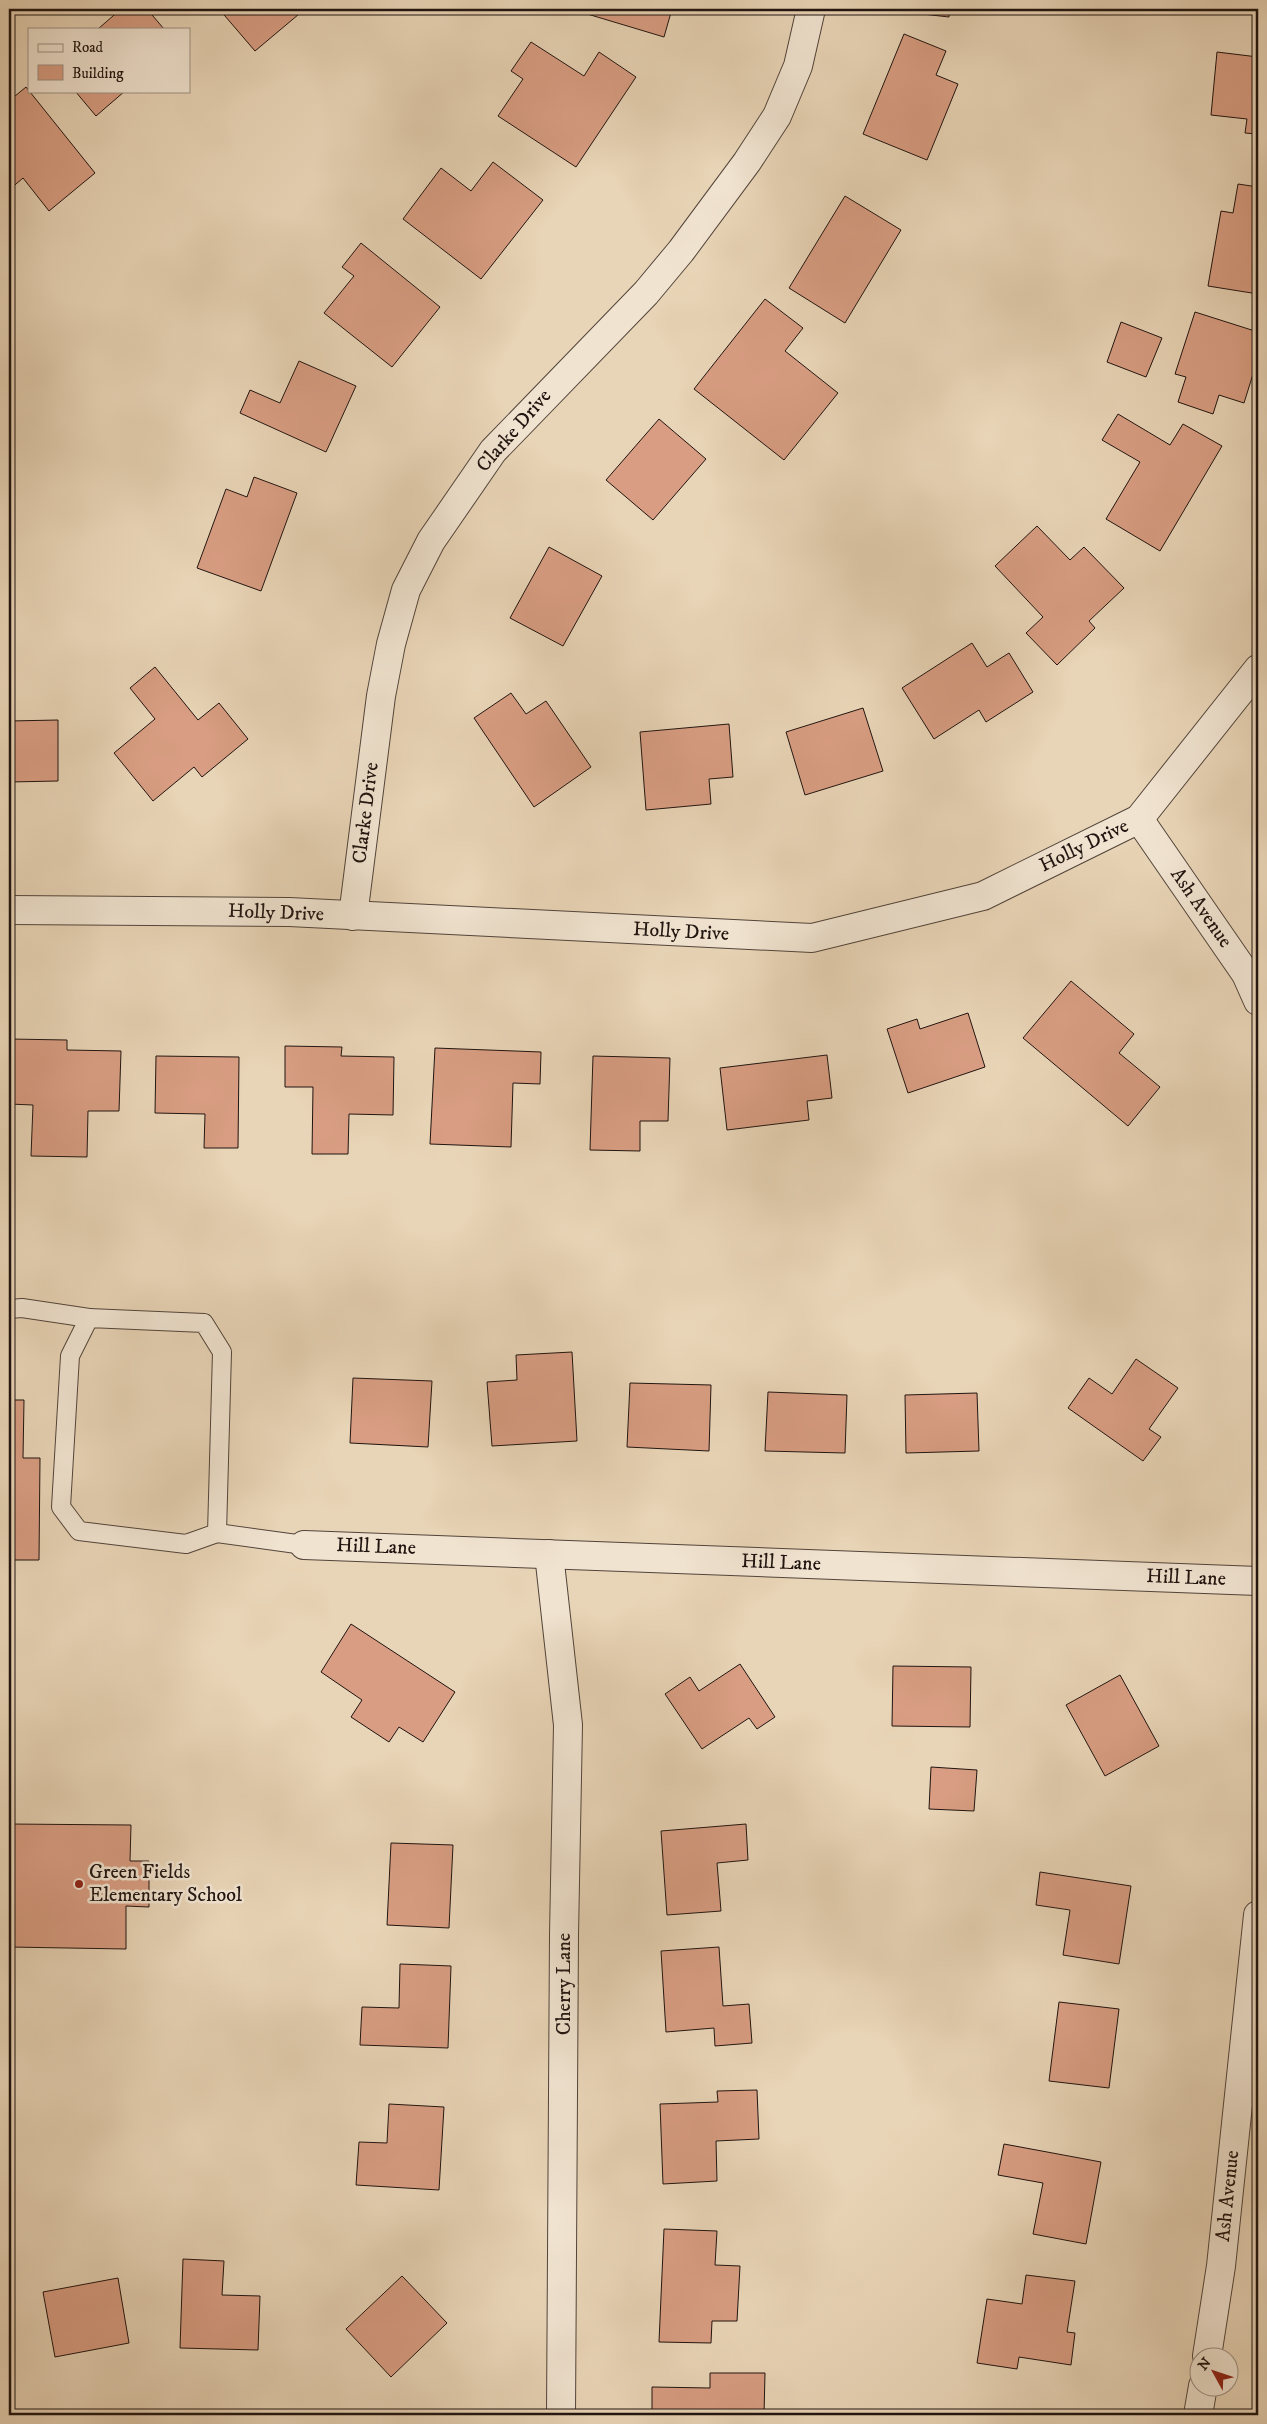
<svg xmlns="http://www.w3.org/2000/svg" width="1267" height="2424" viewBox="0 0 1267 2424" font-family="'IM FELL DW Pica',serif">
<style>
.building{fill:#d89d82;stroke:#201410}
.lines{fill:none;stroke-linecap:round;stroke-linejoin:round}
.lane-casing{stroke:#52443a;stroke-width:20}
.street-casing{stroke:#52443a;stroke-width:30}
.lane{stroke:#f0e3d0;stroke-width:18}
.street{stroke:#f0e3d0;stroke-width:28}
.poi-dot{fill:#8f2418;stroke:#f0e3d0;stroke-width:2}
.labels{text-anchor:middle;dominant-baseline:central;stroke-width:5;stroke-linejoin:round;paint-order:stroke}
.street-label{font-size:20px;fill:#201410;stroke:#f0e3d0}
.poi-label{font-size:20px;fill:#201410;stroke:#f0e3d0;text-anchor:start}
</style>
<rect width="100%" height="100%" fill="#e8d4b6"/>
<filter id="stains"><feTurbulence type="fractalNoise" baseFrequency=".004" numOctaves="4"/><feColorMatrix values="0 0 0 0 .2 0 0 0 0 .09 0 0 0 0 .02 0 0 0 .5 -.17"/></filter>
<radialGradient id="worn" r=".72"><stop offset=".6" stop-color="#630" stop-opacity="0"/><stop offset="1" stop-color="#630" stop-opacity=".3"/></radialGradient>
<g class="building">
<polygon points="121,9 147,9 164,29 98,29"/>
<polygon points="219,9 305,9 255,51"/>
<polygon points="586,9 672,9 664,37 584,13"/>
<polygon points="906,9 950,9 949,17 905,12"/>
<polygon points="1248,9 1258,9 1258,14 1247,11"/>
<polygon points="904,34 946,51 936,75 958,84 927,160 863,134"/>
<polygon points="531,42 584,76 599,52 636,77 576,167 498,116 523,79 511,71"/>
<polygon points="1217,52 1258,57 1258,134 1245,133 1247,119 1211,115"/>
<polygon points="26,87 95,173 49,211 23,178 9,190 9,101"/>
<polygon points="75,91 125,91 96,116"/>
<polygon points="493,162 543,200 481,279 403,219 441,168 471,191"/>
<polygon points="1238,184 1258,187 1258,294 1208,286 1221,211 1233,213"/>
<polygon points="845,196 901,230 845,323 789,288"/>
<polygon points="361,243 440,307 392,367 324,313 354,276 342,267"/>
<polygon points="765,299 803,328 785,351 838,393 784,460 694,389"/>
<polygon points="1195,312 1258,332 1258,358 1244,403 1219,395 1213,414 1178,402 1186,377 1175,374"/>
<polygon points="1121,322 1162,338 1146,377 1107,362"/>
<polygon points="299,361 356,386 326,452 240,413 250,390 280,403"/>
<polygon points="1118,414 1170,445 1183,424 1222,446 1160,551 1106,519 1140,462 1102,440"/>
<polygon points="659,419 706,459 653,520 606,480"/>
<polygon points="254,477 297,493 261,591 197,568 226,489 247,497"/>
<polygon points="1037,526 1070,560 1084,547 1124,588 1089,621 1095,628 1057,665 1026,633 1043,617 995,566"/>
<polygon points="549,547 602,576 563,646 510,618"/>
<polygon points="972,643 987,667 1009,653 1033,692 986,722 979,710 934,739 902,688"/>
<polygon points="155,667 198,720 219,703 248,739 202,777 194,767 153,801 114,753 155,719 130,688"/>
<polygon points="511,693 526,714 546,701 591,767 534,807 474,718"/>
<polygon points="863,708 883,771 805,795 786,732"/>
<polygon points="58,720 58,781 9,782 9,721"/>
<polygon points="729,724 733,777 709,779 711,804 646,810 640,732"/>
<polygon points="1071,981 1134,1034 1119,1053 1160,1087 1128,1126 1023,1038"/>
<polygon points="968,1013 985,1067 908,1093 887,1029 917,1019 920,1029"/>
<polygon points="10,1039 67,1040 67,1050 121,1051 119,1111 88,1111 87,1157 31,1156 33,1105 9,1104"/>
<polygon points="285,1046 342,1047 341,1056 394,1057 393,1115 349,1114 348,1154 312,1154 313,1087 285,1087"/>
<polygon points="435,1048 541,1052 540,1084 513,1083 511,1147 430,1144"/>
<polygon points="827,1055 832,1098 807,1101 809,1120 727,1130 720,1068"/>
<polygon points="156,1056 239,1057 238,1148 204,1148 205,1114 155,1113"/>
<polygon points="593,1056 670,1058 668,1121 640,1121 640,1151 590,1150"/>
<polygon points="572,1352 577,1441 492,1446 487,1382 517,1380 516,1355"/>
<polygon points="1136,1359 1178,1388 1149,1429 1161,1437 1143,1461 1068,1408 1089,1378 1112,1394"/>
<polygon points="353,1378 432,1381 428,1447 350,1443"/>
<polygon points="630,1383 711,1385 709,1451 627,1447"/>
<polygon points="768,1392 847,1395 845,1453 765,1451"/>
<polygon points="977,1393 979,1451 906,1453 905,1395"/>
<polygon points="9,1400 24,1400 23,1458 40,1458 39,1560 9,1560"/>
<polygon points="351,1624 455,1692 423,1742 399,1727 389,1742 351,1717 362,1700 321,1672"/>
<polygon points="740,1664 775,1717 757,1729 749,1718 702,1749 665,1694 690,1677 699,1691"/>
<polygon points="893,1666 971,1667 970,1727 892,1726"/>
<polygon points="1120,1675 1159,1746 1105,1776 1066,1705"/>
<polygon points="931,1767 977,1770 974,1811 929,1809"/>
<polygon points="9,1824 131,1825 130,1861 149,1861 149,1907 126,1906 126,1949 9,1947"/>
<polygon points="746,1824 748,1860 717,1863 721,1911 667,1915 661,1831"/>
<polygon points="391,1843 453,1845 449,1928 387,1925"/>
<polygon points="1040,1872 1131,1886 1119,1964 1063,1955 1070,1910 1036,1905"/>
<polygon points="719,1947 723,2006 749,2004 752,2043 715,2046 714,2028 666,2032 661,1951"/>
<polygon points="400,1964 451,1966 448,2048 360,2045 362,2007 399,2008"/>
<polygon points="1059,2002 1119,2009 1109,2088 1049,2081"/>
<polygon points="757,2090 759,2139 716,2141 717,2181 663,2184 660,2104 718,2102 717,2091"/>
<polygon points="389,2104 444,2107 439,2190 356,2185 359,2142 387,2143"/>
<polygon points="1004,2144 1101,2162 1086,2244 1033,2234 1043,2183 998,2175"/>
<polygon points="664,2229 717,2231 715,2265 740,2266 737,2321 712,2321 711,2343 659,2342"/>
<polygon points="183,2259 224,2261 222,2295 260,2296 258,2350 180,2348"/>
<polygon points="1026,2275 1075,2281 1067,2332 1075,2333 1071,2365 1019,2357 1017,2369 977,2363 987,2299 1022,2304"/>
<polygon points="402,2276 447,2323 391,2377 346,2329"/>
<polygon points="118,2278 129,2343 55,2357 43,2292"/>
<polygon points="710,2373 765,2373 764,2415 652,2415 652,2387 710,2388"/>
</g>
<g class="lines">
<defs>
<g id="lane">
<polyline points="9,1309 22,1308 89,1318"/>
<polygon points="89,1318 204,1323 222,1352 217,1533 186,1544 79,1531 61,1507 70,1356"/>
<polyline points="217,1533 304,1545"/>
</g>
<g id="street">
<polyline points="1139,819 1246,974 1258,1001"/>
<polyline points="9,910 289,912 812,938 983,896 1139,819 1258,669"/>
<polyline points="353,916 381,696 391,644 406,590 431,541 493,451 646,293 681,251 747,162 777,116 798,66 811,9"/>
<polyline points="304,1545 1258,1581"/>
<polyline points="549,1554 568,1725 564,1935 561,2415"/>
<polyline points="1207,2356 1221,2266 1258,1915"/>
<polyline points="1198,2415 1203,2386"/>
</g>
</defs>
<use href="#lane" class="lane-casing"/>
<use href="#street" class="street-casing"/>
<use href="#lane" class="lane"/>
<use href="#street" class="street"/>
</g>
<circle class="poi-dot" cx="79" cy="1884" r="5"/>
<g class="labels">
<g class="street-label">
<text transform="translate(514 431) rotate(-49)">Clarke Drive</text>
<text transform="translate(366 813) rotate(-83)">Clarke Drive</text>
<text transform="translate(1084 846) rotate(-26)">Holly Drive</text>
<text transform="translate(1201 908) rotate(55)">Ash Avenue</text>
<text transform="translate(276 913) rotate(2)">Holly Drive</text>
<text transform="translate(681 932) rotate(3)">Holly Drive</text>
<text transform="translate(376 1547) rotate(2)">Hill Lane</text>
<text transform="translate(781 1563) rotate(2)">Hill Lane</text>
<text transform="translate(1186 1578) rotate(2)">Hill Lane</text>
<text transform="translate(564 1984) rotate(-90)">Cherry Lane</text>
<text transform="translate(1228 2196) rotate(-84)">Ash Avenue</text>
</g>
<g class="poi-label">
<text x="89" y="1872">Green Fields<tspan x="89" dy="23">Elementary School</tspan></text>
</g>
</g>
<rect width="1267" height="2424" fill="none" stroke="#e8d4b6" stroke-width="30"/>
<rect x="10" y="10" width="1247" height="2404" fill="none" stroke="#201410" stroke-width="2.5"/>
<rect x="15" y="15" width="1237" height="2394" fill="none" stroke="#201410"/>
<rect x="28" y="28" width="162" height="65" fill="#f0e3d0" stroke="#9d9083"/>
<rect x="38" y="44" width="25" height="8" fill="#f0e3d0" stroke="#9d9083"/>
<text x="72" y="52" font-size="15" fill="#201410">Road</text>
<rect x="38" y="65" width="25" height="15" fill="#d89d82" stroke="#9d9083"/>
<text x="72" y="78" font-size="15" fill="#201410">Building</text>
<g transform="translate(1214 2372) rotate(310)"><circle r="24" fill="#f0e3d0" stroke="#9d9083"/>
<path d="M0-4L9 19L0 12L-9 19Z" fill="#8f2418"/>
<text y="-8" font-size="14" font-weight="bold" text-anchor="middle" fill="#201410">N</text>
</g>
<rect width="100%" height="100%" filter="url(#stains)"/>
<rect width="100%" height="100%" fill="url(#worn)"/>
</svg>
